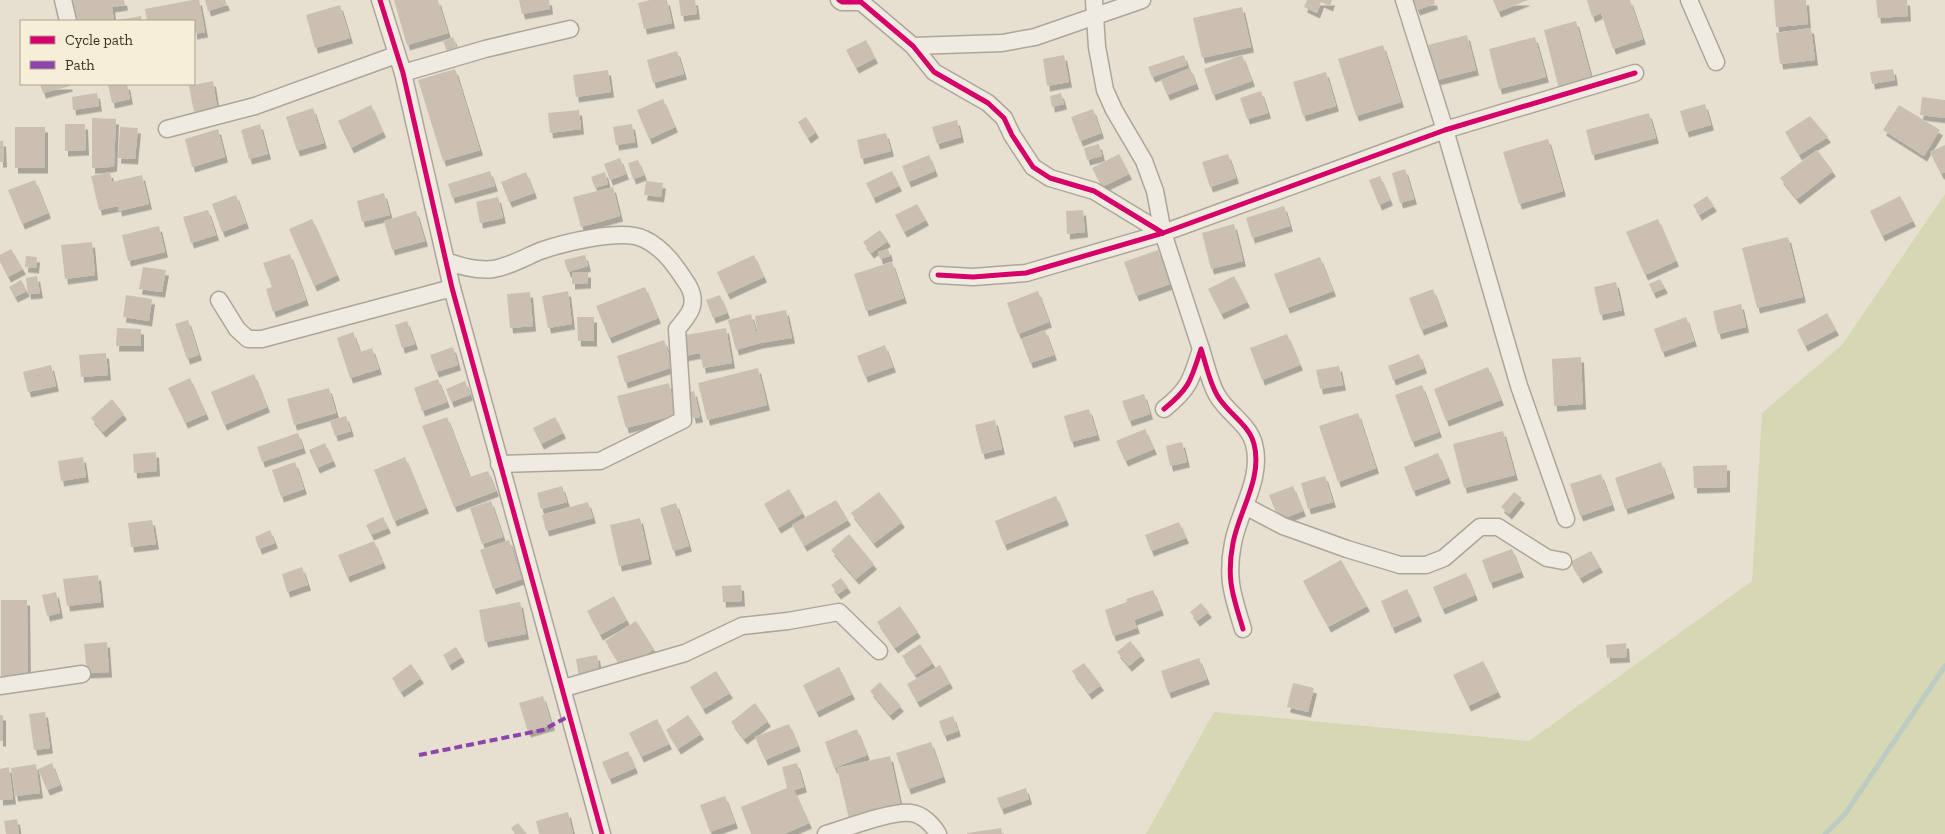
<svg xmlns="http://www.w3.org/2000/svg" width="1945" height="834" viewBox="0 0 1945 834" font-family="'Zilla Slab',serif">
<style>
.green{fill:#d6d7b3}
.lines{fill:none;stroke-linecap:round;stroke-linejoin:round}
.stream{stroke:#bcccc2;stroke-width:5}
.building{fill:#cbbfb2;filter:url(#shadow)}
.street-casing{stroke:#ada599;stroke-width:19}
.street{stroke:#efebe3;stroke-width:16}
.quiet{stroke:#8e44ad;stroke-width:4;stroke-dasharray:8 4;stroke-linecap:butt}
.cycleway-casing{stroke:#f7eed8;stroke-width:8}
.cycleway{stroke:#d6006c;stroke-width:5}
</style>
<defs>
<filter id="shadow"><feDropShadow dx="3" dy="5.5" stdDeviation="0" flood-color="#0004"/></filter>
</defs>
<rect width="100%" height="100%" fill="#e7e0d1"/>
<polygon class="green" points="1945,194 1945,834 1146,834 1214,712 1529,741 1752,581 1762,413 1842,345"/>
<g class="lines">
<polyline class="stream" points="1825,834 1845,814 1945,666"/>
</g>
<g class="building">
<polygon points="69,0 124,0 125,5 112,7 114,21 76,21 74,5 69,6"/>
<polygon points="192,0 199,0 205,32 194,34 194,21 147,21 145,9"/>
<polygon points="205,0 225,0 227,5 208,11"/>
<polygon points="394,0 438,0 448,33 407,45"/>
<polygon points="519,0 549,0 550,9 522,14"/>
<polygon points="650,0 667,0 672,23 644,29 638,3"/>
<polygon points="679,0 695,0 697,14 681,16"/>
<polygon points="1307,0 1332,0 1330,6 1321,2 1317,13 1304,7"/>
<polygon points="1413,0 1434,0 1435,4 1417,10"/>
<polygon points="1493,0 1528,0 1498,12"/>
<polygon points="1587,0 1630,0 1643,39 1613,49 1601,13 1592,17"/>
<polygon points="1774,0 1806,0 1808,24 1776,27"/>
<polygon points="1876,0 1907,0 1908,16 1878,18"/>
<polygon points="340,5 350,38 315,48 306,15"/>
<polygon points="1242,7 1251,47 1202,58 1193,18"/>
<polygon points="141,16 142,21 119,21 119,20"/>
<polygon points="1576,21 1592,80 1559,89 1544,30"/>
<polygon points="1811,28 1815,60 1780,64 1776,33"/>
<polygon points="1467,35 1476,70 1433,81 1424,46"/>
<polygon points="453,37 457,49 447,52 443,41"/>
<polygon points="1535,37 1546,77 1499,89 1489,49"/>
<polygon points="866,40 875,58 856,68 846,50"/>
<polygon points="1383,45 1401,102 1356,116 1338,59"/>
<polygon points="677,51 684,74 653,83 647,60"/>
<polygon points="1064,55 1069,82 1047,86 1043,59"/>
<polygon points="1184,55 1187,65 1152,77 1148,67"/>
<polygon points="1242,55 1252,81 1213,95 1204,69"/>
<polygon points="1190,68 1196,84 1167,95 1161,80"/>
<polygon points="455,69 480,150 443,161 418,80"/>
<polygon points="1893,69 1895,80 1872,84 1870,72"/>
<polygon points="608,70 611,92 576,97 573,75"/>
<polygon points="1326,72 1336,106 1303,116 1293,82"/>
<polygon points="213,81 217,107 194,112 189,86"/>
<polygon points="40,84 69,84 70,86 43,93"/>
<polygon points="108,84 127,84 130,99 112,103"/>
<polygon points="1261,91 1268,113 1247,119 1240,98"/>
<polygon points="97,93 99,106 73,110 72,97"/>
<polygon points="1061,93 1064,104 1052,107 1050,96"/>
<polygon points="1922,97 1945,100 1945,118 1920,115"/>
<polygon points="663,99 675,127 649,139 637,110"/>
<polygon points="1705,104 1711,125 1686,132 1680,111"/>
<polygon points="371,105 383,132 351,148 338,121"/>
<polygon points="1899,105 1940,130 1924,156 1883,130"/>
<polygon points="313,108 324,143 297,151 286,117"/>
<polygon points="1093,109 1101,133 1080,141 1071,117"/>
<polygon points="579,110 581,129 550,133 548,113"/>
<polygon points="1649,113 1656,138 1592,155 1586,130"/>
<polygon points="1810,116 1828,137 1799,155 1785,132"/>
<polygon points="806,117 816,132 808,138 798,122"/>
<polygon points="92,118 116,119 114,166 104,168 92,168"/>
<polygon points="957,120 961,137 937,144 932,127"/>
<polygon points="65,124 85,124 86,150 65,151"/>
<polygon points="260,124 268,154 249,159 241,130"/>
<polygon points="632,124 635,142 616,145 613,127"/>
<rect x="15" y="127" width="30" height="41"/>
<polygon points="120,127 138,128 135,159 118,158"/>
<polygon points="218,129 225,157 192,167 185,139"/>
<polygon points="886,133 891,151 861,159 857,140"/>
<polygon points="1548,139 1563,191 1519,204 1503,152"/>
<polygon points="0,141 3,141 4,162 0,162"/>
<polygon points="1099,144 1102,156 1087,160 1084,148"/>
<polygon points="1945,145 1945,172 1941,174 1930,152"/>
<polygon points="1817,150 1833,171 1797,199 1780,178"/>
<polygon points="1119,154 1129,174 1102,187 1092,168"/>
<polygon points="1228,154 1236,178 1210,187 1202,162"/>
<polygon points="929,155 935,171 908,182 902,166"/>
<polygon points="620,158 626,174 610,180 604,164"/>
<polygon points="638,160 644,175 633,179 628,163"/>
<polygon points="1405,169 1414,199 1400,203 1392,173"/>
<polygon points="490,171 495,186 452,198 448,184"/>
<polygon points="892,171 899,186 873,198 866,183"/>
<polygon points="110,172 112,182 142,175 149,204 119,211 118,206 99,210 91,176"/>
<polygon points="526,172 534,193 509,202 501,182"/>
<polygon points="605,172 608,184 595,188 591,177"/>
<polygon points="1380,176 1390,200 1379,205 1369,180"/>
<polygon points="35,180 48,213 22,224 8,190"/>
<polygon points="646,181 663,183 661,197 644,195"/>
<polygon points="613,187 620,216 581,227 573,197"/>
<polygon points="384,193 390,215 362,222 357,201"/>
<polygon points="236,195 246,223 222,232 212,204"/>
<polygon points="1707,196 1714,206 1699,215 1693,205"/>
<polygon points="1900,196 1913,221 1882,236 1870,211"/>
<polygon points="498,197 503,218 480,223 476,202"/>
<polygon points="917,204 926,220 904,232 895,215"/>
<polygon points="1284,206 1290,226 1252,238 1246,218"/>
<polygon points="208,210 216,235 191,243 183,217"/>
<polygon points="1083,210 1085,232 1067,234 1066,211"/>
<polygon points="416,211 425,241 392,250 384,221"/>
<polygon points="312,219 337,275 314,286 289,229"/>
<polygon points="1658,219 1676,261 1645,275 1626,232"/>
<polygon points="1234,224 1243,261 1211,269 1202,233"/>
<polygon points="159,226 165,252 128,261 122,235"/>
<polygon points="880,230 888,241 871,253 863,242"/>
<polygon points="1788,237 1803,297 1757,308 1742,248"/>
<polygon points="92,242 95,275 65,279 61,245"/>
<polygon points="11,249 23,269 8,277 0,262 0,255"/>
<polygon points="888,249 890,256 880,259 878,252"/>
<polygon points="1158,250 1170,284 1136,296 1124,262"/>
<polygon points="290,254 306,300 273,312 266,289 272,287 263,263"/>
<polygon points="585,255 588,266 568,272 564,260"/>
<polygon points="754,255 764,277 727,294 717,272"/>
<polygon points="26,256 37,257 36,268 25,267"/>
<polygon points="1320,257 1333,291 1287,308 1274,274"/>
<polygon points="892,262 904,298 866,311 854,274"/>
<polygon points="143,267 166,270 162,292 139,289"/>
<polygon points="588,272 588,283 572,284 572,273"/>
<polygon points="37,276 40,293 28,294 26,278"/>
<polygon points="1234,276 1247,302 1221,314 1208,289"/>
<polygon points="1660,279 1665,288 1653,293 1649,284"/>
<polygon points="21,280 27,291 15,297 9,287"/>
<polygon points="1616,282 1622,310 1600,315 1594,287"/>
<polygon points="645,287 658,318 609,338 596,306"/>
<polygon points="1433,289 1445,321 1421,330 1409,298"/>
<polygon points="568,291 572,324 548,328 542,296"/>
<polygon points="1038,291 1049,322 1018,334 1007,303"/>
<polygon points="530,292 533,326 510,328 507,294"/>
<polygon points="126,295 152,299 149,321 123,317"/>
<polygon points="720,295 727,313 713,318 706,300"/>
<polygon points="1741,304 1746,327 1718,334 1713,311"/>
<polygon points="786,310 792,338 760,343 736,350 728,320 751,314 759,341 755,316"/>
<polygon points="1827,313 1836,330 1805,346 1797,330"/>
<polygon points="577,317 594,317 594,341 578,341"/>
<polygon points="1686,317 1694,341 1662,352 1654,329"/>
<polygon points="188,320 199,355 187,359 175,324"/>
<polygon points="407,321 415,344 402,348 395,325"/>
<polygon points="117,328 141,329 141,346 116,346"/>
<polygon points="726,328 732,363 703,368 700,353 684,356 680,336"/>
<polygon points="1045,330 1054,355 1030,363 1021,339"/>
<polygon points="353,332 360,352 372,348 379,369 350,378 337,338"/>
<polygon points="1287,334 1300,365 1262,380 1250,348"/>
<polygon points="664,340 673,367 625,383 617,356"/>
<polygon points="885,345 893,367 865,377 857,356"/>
<polygon points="453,347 458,365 436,372 430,355"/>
<polygon points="106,353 108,375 81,377 79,355"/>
<polygon points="1419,354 1424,368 1393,380 1388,366"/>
<polygon points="1581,357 1583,404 1554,406 1552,359"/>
<polygon points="51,365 56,386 28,392 23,372"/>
<polygon points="1339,366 1343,385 1320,389 1316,370"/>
<polygon points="1488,367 1501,400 1446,421 1434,389"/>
<polygon points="758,368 767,405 707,420 698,383"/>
<polygon points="254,374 267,407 224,425 211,392"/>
<polygon points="190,378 206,414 185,423 168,388"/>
<polygon points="438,379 447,402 422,411 414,388"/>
<polygon points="465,381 470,395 451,402 446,389"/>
<polygon points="669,383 677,415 626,428 617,396"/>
<polygon points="1422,385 1439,432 1412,442 1395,395"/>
<polygon points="329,388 336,413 294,425 287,399"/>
<polygon points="694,391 700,417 693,418 687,393"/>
<polygon points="1144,394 1150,414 1129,421 1122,401"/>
<polygon points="112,399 124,414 103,432 91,418"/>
<polygon points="1089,409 1097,435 1071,442 1064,416"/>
<polygon points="1358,413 1376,468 1338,482 1319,426"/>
<polygon points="346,416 351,431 335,436 330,421"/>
<polygon points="447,417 470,477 488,471 496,491 454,507 422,426"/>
<polygon points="555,417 563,433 541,444 533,428"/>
<polygon points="995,420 1002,449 982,454 975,425"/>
<polygon points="1145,429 1154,449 1125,461 1116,441"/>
<polygon points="1503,431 1515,475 1464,488 1453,444"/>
<polygon points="298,433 303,448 262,462 257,447"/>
<polygon points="1182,442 1187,462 1170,466 1166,446"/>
<polygon points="325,443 333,461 317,468 309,450"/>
<polygon points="156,452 157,471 134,473 133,454"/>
<polygon points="1438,453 1448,478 1413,491 1404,467"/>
<polygon points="83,457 86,477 61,481 58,461"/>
<polygon points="405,457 426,508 394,521 374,470"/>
<polygon points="295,462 304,489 281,497 272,470"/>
<polygon points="1661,462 1672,493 1625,509 1615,478"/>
<polygon points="1727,465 1727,487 1694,488 1693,466"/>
<polygon points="1601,474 1612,505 1580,516 1570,484"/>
<polygon points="1325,476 1333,502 1308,509 1301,483"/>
<polygon points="562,486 567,502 541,509 537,493"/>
<polygon points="1293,486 1303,511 1279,520 1269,495"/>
<polygon points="789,489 803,513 778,528 764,504"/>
<polygon points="879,492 902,522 874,543 851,513"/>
<polygon points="1514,492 1522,498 1509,514 1501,507"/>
<polygon points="1056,496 1066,520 1004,545 995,521"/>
<polygon points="836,500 848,520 804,546 792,525"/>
<polygon points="491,501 503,537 482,544 470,508"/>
<polygon points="588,502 593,518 546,531 542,515"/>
<polygon points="676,503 689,546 673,551 660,508"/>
<polygon points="383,517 388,528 371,535 366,525"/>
<polygon points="640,518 649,559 619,566 610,525"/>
<polygon points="152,520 156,544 131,547 128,523"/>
<polygon points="1179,522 1186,538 1151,551 1145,535"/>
<polygon points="270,530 275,543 259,549 255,537"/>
<polygon points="849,534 874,564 856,579 831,550"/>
<polygon points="509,540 522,579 493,589 480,550"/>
<polygon points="374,541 383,563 347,577 338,555"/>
<polygon points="1512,549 1521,572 1490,583 1482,560"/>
<polygon points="1591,551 1600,567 1580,578 1570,562"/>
<polygon points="1341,560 1367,606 1328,627 1303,581"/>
<polygon points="302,567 308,585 287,592 282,574"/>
<polygon points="1466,573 1475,595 1442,609 1433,587"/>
<polygon points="98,575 101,602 67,606 63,579"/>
<polygon points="841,578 848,587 838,594 831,585"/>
<polygon points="741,585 742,601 723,602 722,586"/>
<polygon points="1407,589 1419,616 1392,628 1381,601"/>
<polygon points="1153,590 1161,610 1134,620 1137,628 1113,636 1105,610 1127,602 1126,599"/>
<polygon points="56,592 60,613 47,616 42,595"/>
<polygon points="614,596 627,620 600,635 587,611"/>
<polygon points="1,600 27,600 28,676 1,676"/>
<polygon points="520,602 526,634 485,642 479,610"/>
<polygon points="1201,603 1209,612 1197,621 1190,612"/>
<polygon points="900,606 918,632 895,648 877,622"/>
<polygon points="636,621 654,649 623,670 605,641"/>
<polygon points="1130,641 1142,655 1129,666 1117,652"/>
<polygon points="107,642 109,672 87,673 84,644"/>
<polygon points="1626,643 1627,657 1607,658 1606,645"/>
<polygon points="920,644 933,663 915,675 902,656"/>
<polygon points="456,647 462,657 449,665 443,655"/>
<polygon points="597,655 600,675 579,678 576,659"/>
<polygon points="1199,658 1207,679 1168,693 1161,671"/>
<polygon points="1483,661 1498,692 1468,706 1453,675"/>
<polygon points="1084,663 1101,685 1089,694 1072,671"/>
<polygon points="411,664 421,678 401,692 392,678"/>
<polygon points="940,665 950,683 917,702 907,684"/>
<polygon points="839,667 852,694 816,712 803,685"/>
<polygon points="716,671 730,693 703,709 690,687"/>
<polygon points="880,682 901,706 890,715 870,691"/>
<polygon points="1293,683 1314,688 1308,712 1287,707"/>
<polygon points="543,696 552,725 528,732 519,703"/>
<polygon points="755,703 768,721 744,739 731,722"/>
<polygon points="45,712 50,748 34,750 29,714"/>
<rect x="0" y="715" width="3" height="26"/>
<polygon points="688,715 701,734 678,749 666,730"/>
<polygon points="953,716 958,731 944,736 939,721"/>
<polygon points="657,719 669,744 641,757 629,733"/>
<polygon points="789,724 798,746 765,760 755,737"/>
<polygon points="857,729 867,755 834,768 825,742"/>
<polygon points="931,742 943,777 908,789 896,753"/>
<polygon points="628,751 635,768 609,779 602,762"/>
<polygon points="890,756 901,807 849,819 837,768"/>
<polygon points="52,763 60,785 47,790 38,769"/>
<polygon points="797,763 804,787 794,790 809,823 784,834 751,834 741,807 787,788 782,767"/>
<polygon points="36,764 40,793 15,796 11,768"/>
<polygon points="9,767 13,799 0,800 0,769"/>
<polygon points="1026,788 1029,799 1001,809 997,798"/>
<polygon points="725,796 735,823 710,832 700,805"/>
<polygon points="568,812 573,834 539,834 536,821"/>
<polygon points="17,819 19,834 6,834 4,821"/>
<polygon points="518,823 527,834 515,834 511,828"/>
<polygon points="1001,828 1002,834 967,834 967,833"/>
</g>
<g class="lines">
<defs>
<g id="street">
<polyline points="63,0 68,21"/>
<polyline points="380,0 403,73 452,288 602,834"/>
<polyline points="839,0 842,2 861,2 913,46 934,72 988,103 1004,118 1012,135 1033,167 1050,178 1094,191 1163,233"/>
<polyline points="1094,0 1097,47 1105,90 1114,110 1144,161 1155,191 1163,233 1201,349"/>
<polyline points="1404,0 1445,130 1519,386 1566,519"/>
<polyline points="1689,0 1716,62"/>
<polyline points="913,46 1002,43 1035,37 1142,0"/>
<polyline points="403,73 485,49 570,29"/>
<polyline points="167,129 255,106 396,55"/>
<path d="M 446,261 C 462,267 477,271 494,269 C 510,266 526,257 540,251 C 563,243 622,228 644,239 C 664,248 677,268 688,285 C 699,304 689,315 677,329 L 683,420 L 600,461 L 499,464"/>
<polyline points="938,275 973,277 1026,273 1163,233 1445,130 1635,73"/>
<polyline points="219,300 237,329 248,339 262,339 452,288"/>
<path d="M 1164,409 C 1190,388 1191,380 1201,349 C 1206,364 1209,381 1217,395 C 1227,413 1249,424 1254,444 C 1263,478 1239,511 1233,543 C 1226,579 1233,596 1243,629"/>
<polyline points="1245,506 1283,526 1347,549 1400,565 1426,565 1444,558 1480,527 1498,527 1547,558 1563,561"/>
<polyline points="0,686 82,674"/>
<polyline points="564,688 685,653 742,626 788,621 839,612 879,651"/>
<path d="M 826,834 C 847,828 890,811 911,813 C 922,814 933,825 938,834"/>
</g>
</defs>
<use href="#street" class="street-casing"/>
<use href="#street" class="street"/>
<polyline class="quiet" points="419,755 543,730 571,715"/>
<defs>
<g id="cycleway">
<polyline points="380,0 403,73 452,288 602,834"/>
<polyline points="839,0 842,2 861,2 913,46 934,72 988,103 1004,118 1012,135 1033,167 1050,178 1094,191 1163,233"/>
<polyline points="938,275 973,277 1026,273 1163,233 1445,130 1635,73"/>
<path d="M 1164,409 C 1190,388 1191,380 1201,349 C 1206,364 1209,381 1217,395 C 1227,413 1249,424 1254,444 C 1263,478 1239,511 1233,543 C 1226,579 1233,596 1243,629"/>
</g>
</defs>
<use href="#cycleway" class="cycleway-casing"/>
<use href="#cycleway" class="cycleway"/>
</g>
<rect x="20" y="20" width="175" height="65" fill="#f7eed8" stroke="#ada18e"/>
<rect x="30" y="36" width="25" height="8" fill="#d6006c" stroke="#ada18e"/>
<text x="65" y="45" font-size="15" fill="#3d2e20">Cycle path</text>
<rect x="30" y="61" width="25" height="8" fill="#8e44ad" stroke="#ada18e"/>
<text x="65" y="70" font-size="15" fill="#3d2e20">Path</text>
</svg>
